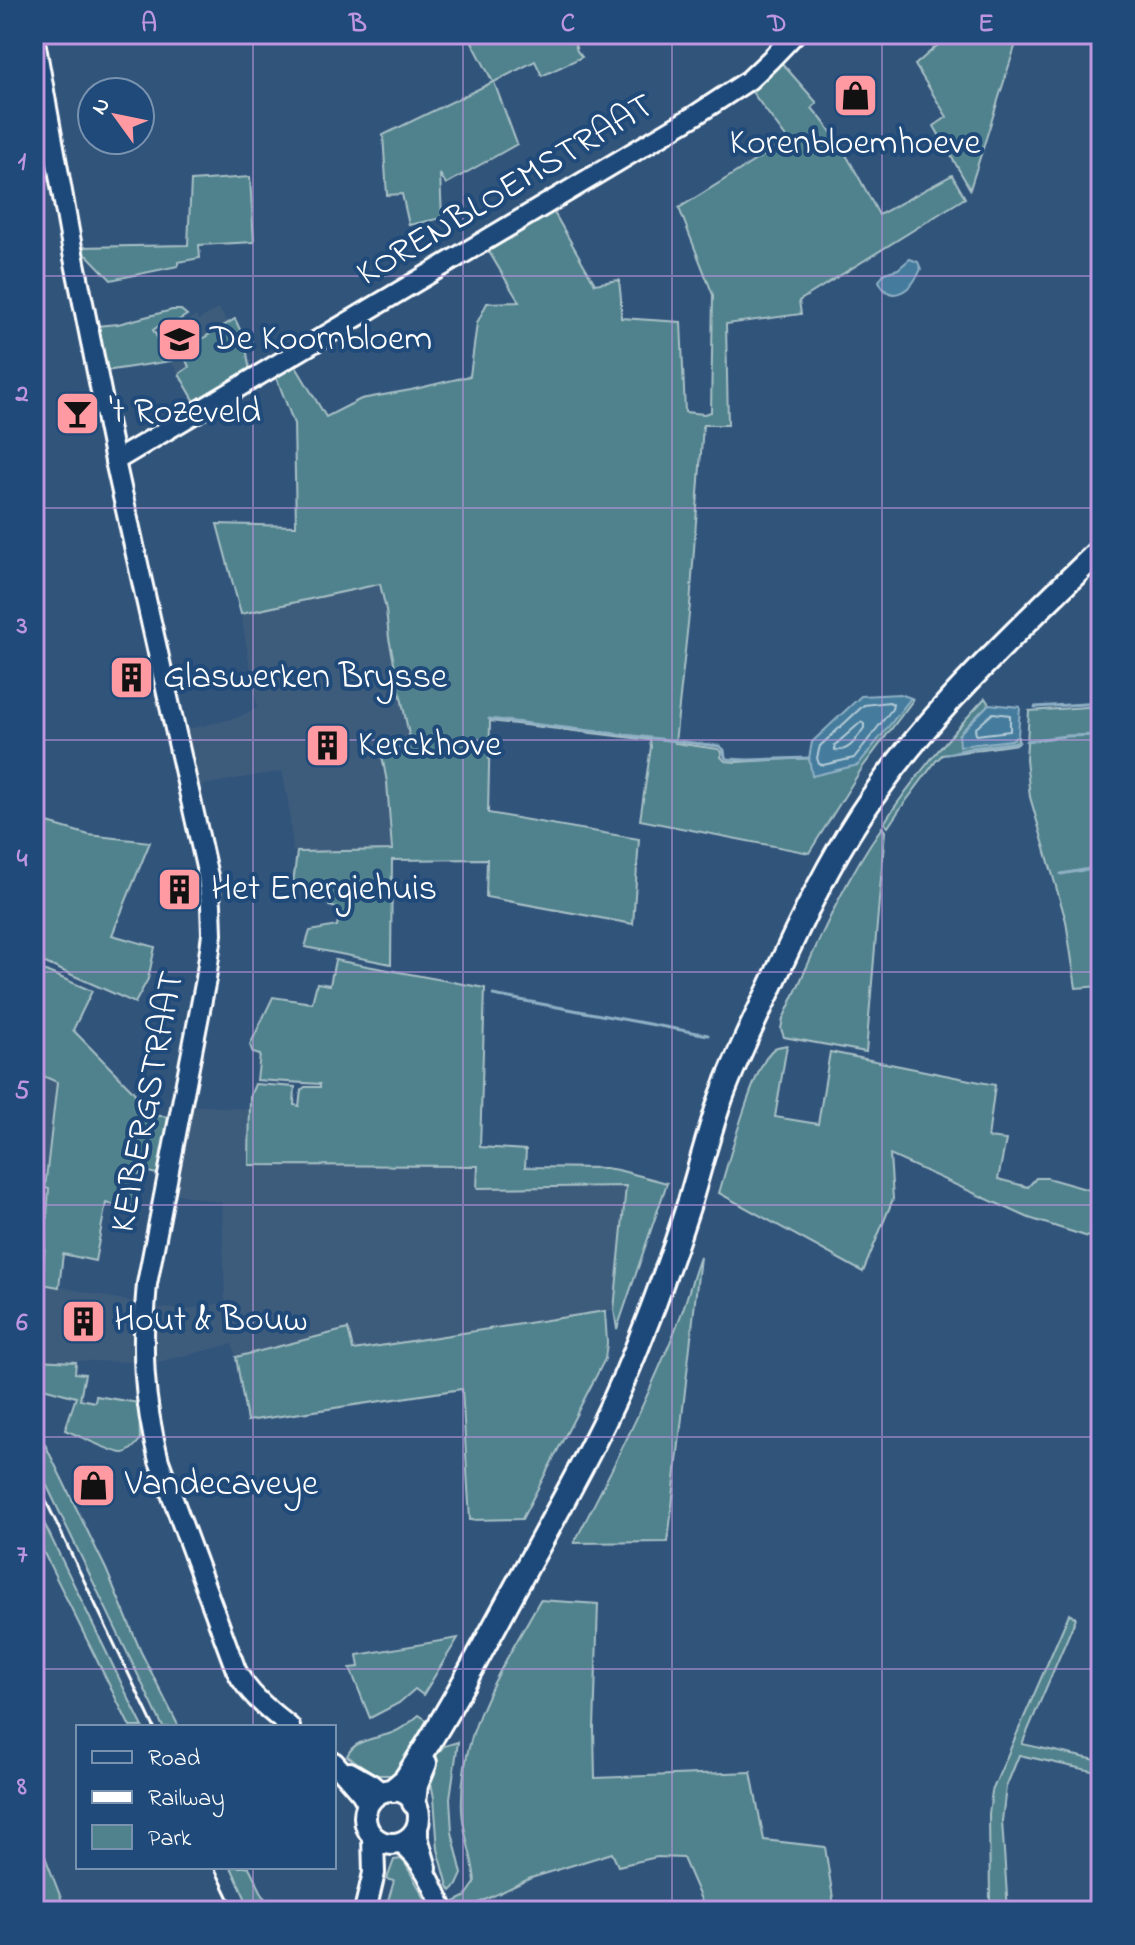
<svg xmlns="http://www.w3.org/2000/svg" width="1135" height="1945" viewBox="0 0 1135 1945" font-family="'Indie Flower',sans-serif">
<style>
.built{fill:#3e5b7b}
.green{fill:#50828d;stroke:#a8c0c6;stroke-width:2}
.water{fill:#447c9d;stroke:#8fb0c4;stroke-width:2}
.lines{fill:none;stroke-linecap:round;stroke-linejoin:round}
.shore{stroke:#b4cbd8;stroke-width:2}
.stream{stroke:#8fb0c4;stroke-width:3}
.secondary-casing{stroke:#fff;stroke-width:24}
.primary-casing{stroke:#fff;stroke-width:26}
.highway-casing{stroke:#fff;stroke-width:28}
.secondary{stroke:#1f4a7a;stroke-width:18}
.primary{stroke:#1f4a7a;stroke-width:20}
.highway{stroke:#1f4a7a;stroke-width:22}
.rail{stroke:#fff;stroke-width:3}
.grid{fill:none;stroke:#bd96df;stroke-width:2;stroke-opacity:0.55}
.labels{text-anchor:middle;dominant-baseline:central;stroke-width:8;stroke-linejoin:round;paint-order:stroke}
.poi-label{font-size:36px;fill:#fff;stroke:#1f4a7a;text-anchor:start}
.street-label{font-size:36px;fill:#fff;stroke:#1f4a7a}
.neatline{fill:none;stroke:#bd96df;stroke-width:3}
.grid-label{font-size:26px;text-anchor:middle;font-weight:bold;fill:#bd96df}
</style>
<rect width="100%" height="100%" fill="#31547b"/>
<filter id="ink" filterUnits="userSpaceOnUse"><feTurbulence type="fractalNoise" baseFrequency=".0125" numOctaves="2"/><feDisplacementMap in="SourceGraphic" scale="16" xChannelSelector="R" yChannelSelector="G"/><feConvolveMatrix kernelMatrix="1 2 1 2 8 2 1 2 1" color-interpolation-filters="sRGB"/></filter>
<g filter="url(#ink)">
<g class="built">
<polygon points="219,308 228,323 182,351 189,367 179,374 152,330 166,322 169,327 184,317 186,321 196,316 198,320"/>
<polygon points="379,583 386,610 389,638 411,745 381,751 387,782 392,851 293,852 288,801 282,771 197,786 184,730 236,718 257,708 241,614"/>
<polygon points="34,1072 57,1081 45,1187 49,1188 42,1283 137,1303 137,1362 34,1360"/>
<polygon points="190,1105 250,1109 249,1165 478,1166 478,1188 626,1186 614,1310 580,1314 352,1350 348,1329 236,1357 232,1344 150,1364 153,1307 185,1310 225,1302 222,1203 173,1193"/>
</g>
<g class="green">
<polygon points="488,34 572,34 577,51 582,57 542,76 535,61 494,82 517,144 446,184 440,174 442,218 409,225 402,194 387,195 383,135 493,82 472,42"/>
<polygon points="929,34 1019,34 970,189 934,126 947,117 915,65 939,44"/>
<path d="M 780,61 L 817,103 L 812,108 C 841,140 859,178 879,215 L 952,175 L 965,198 L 799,301 L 801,314 L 726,324 L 728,425 L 703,425 L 690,605 L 675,743 L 718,749 L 722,752 L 721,757 L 725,761 L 736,762 L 809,758 L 813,776 L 911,698 L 913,700 L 862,768 L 809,853 L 640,820 L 651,747 L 650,740 L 490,721 L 488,813 L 639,839 L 633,924 L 486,897 L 487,859 L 392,860 L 391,964 L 305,947 L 310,931 L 337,926 L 340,909 L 329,906 L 330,892 L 293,884 L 297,852 L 392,850 L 387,782 L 381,751 L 411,745 L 389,638 L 386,610 L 380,584 L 241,614 L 217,524 L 296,526 L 294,424 L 276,376 L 295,365 L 326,417 L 361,399 L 411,390 L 470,376 L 477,323 L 487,303 L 519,302 L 488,250 L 553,211 L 595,284 L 619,280 L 621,299 L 621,318 L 681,322 L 685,412 L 704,414 L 711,412 L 713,295 L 679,208 L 788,140 L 749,88 Z"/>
<polygon points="250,177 254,242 199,245 200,258 178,262 178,266 111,280 88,256 81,256 79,247 188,245 191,181"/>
<polygon points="172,310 181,310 187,315 168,327 165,322 153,330 171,361 105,371 96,326 118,324"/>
<polygon points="235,319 245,340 250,372 197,405 179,374 189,367 182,351"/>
<path d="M 985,698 L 989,704 L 959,734 L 1011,740 L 1018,736 L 1018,744 L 942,755 L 936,761 L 900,809 L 888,827 L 884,823 C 913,778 948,738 985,698 Z"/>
<polygon points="1101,706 1101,986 1076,988 1066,921 1030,797 1026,759 1029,711"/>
<polygon points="34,819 89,835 150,842 112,935 155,947 148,979 135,1003 34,958"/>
<path d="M 882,827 L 885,831 L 866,1052 L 784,1037 L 781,1029 L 783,1019 C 813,955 840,886 882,827 Z"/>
<polygon points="335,960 485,988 480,1147 526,1150 525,1167 605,1168 618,1170 667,1183 617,1329 614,1310 626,1186 477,1188 478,1166 249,1165 250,1096 255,1084 295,1087 294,1105 299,1106 301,1090 305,1087 320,1087 320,1084 257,1080 260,1055 253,1053 250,1045 273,997 312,1003 317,983 330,985"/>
<polygon points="34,966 92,991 73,1030 132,1090 142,1103 142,1114 171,1117 161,1175 140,1170 137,1211 106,1203 95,1261 63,1254 59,1287 42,1284 49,1189 45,1188 57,1082 34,1072"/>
<path d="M 787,1045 L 775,1117 L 818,1124 L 830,1052 L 995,1085 L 988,1138 L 1006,1140 L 998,1179 L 1028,1187 L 1036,1178 L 1047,1178 L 1100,1193 L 1101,1241 L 1029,1218 L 890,1155 L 893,1199 L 863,1272 L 719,1193 C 727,1167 755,1059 775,1048 C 776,1047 787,1045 787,1045 Z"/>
<path d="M 700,1257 L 668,1542 L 574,1543 C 613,1469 651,1393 681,1315 C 688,1296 693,1276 700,1257 Z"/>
<polygon points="605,1311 607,1343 605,1359 522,1519 470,1520 462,1389 247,1421 236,1357 348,1329 353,1350"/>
<path d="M 35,1360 L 76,1362 L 75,1373 L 85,1374 L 80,1399 L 95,1402 L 96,1396 L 139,1403 L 140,1440 C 136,1445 130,1452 124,1453 C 114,1454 76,1434 65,1430 L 76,1397 L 39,1387 L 42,1382 L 34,1372 Z"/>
<polygon points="34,1432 40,1434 106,1569 141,1652 179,1727 163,1727 34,1459"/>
<polygon points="34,1502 130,1701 143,1727 130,1727 34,1533"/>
<path d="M 540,1600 L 598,1604 L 594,1729 L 595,1778 L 751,1772 L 764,1840 L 825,1847 L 835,1911 L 706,1911 L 683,1858 L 657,1857 L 618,1866 L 612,1853 L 531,1878 L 462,1911 L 454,1911 L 452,1903 L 465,1897 L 475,1883 C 474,1859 463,1835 462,1810 C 459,1728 502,1669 540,1600 Z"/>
<polygon points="1069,1614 1076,1618 1022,1744 1101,1761 1101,1773 1019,1755 1006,1787 1002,1821 1008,1911 1000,1911 1000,1901 990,1901 989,1814 992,1791"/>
<polygon points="458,1638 423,1695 415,1689 399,1703 370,1718 350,1668 359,1667 357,1655"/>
<path d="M 419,1715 L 434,1725 L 403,1775 L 377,1775 L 347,1756 C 354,1739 376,1739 392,1733 C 402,1729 411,1722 419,1715 Z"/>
<polygon points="458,1742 450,1798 452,1832 462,1874 457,1885 451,1891 448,1886 438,1849 434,1798 430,1778 436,1756 444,1746"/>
<polygon points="34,1828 66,1911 34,1911"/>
<polygon points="401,1859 405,1863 432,1911 385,1911 394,1881 387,1879 394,1860"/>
<polygon points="231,1867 249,1867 271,1911 251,1911"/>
</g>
<g class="water">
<path d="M 910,259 L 918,262 L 921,269 C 914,287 891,308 879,281 L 884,273 L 898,269 Z"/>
<polygon points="900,694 911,698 858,765 812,776 809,758 812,742 861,696"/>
<polygon points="989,704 1020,707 1018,736 1011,740 960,746 959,734"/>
</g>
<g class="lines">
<g class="shore">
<polygon points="889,702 893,704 892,709 854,758 823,765 819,764 817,758 820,746 864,705"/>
<polygon points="993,713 1010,715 1010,731 976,735 975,729"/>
<path d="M 861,722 L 864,724 L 864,728 C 856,739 850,752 835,750 L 835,745 Z"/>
</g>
<g class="stream">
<polyline points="1035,707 1101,703"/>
<polyline points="489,719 719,746 724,750 725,757 727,759 747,760 809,758"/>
<polyline points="1026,741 1066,736 1101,735"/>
<polyline points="947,754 972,748 1019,742"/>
<polyline points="1061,874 1101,867"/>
<polyline points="493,995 708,1035"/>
</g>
<defs>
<g id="secondary">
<path d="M 34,35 L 73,253 L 115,461 L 208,876 L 211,905 L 212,934 L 206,979 L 147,1284 C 141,1348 143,1399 159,1461 L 236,1670 C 248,1694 269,1710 290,1727"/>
<polyline points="115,461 694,116 749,80 770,60 795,34"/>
<polyline points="334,1762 361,1793 368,1805"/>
<polyline points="350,1772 371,1784 381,1792"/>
<polyline points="418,1823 418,1837 427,1868"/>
<path d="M 400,1843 C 422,1858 434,1887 444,1911"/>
</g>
<g id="primary">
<circle cx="392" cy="1817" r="27"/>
<polyline points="365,1911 374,1873 373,1837"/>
</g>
<g id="highway">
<path d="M 393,1790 L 405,1780 C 449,1714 485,1643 523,1574 C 563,1501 605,1428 636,1350 C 656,1301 674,1251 690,1201 C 700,1167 709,1132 721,1098 C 735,1060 753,1023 771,986 C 795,934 819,882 849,833 C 916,723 1010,638 1101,549"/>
<polyline points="414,1803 416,1785 425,1763"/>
</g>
</defs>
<use href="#secondary" class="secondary-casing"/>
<use href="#primary" class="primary-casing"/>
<use href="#highway" class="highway-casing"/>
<use href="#secondary" class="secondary"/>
<use href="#primary" class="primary"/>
<use href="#highway" class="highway"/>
<g class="rail">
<polyline points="34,1476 154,1727"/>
<polyline points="214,1867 235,1911"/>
</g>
</g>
</g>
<path class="grid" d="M 253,34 L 253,1727M 463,34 L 463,1911M 672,34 L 672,1911M 882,34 L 882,1911M 34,276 L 1101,276M 34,508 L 1101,508M 34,740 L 1101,740M 34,972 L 1101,972M 34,1205 L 1101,1205M 34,1437 L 1101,1437M 34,1669 L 1101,1669M 253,1867 L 253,1911"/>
<defs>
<symbol id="shop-square" viewBox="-11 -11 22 22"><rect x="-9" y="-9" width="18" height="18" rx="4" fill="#ff9aa2" stroke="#1f4a7a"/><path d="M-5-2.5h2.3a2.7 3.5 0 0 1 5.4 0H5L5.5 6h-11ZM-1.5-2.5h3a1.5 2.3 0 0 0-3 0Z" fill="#111"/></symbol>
<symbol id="school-square" viewBox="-11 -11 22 22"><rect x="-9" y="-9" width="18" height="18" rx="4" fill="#ff9aa2" stroke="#1f4a7a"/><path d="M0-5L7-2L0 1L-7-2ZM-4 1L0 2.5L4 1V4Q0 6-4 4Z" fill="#111"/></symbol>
<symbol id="bar-square" viewBox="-11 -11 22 22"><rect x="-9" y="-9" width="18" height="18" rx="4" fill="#ff9aa2" stroke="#1f4a7a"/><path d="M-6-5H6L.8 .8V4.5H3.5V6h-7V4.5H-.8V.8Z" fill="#111"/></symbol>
<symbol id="building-square" viewBox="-11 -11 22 22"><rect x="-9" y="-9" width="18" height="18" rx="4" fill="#ff9aa2" stroke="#1f4a7a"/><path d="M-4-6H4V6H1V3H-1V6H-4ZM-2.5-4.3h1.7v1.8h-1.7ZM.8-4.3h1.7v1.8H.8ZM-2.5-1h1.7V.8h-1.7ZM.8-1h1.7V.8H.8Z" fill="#111"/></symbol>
</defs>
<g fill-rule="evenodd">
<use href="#shop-square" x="830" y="70" width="51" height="51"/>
<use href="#school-square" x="154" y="314" width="51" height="51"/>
<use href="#bar-square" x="52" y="388" width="51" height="51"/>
<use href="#building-square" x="106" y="652" width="51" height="51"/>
<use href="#building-square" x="302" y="720" width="51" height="51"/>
<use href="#building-square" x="154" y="864" width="51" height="51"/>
<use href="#building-square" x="58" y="1296" width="51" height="51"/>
<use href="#shop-square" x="68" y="1460" width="51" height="51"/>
</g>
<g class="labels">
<g class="poi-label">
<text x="855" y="144" text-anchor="middle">Korenbloemhoeve</text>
<text x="210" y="340">De Koornbloem</text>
<text x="109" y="413">'t Rozeveld</text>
<text x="163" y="678">Glaswerken Brysse</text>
<text x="358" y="746">Kerckhove</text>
<text x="211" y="890">Het Energiehuis</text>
<text x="114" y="1321">Hout &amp; Bouw</text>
<text x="125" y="1485">Vandecaveye</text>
</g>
<g class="street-label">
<text transform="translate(506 191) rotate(-31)">KORENBLOEMSTRAAT</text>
<text transform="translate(149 1102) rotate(-79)">KEIBERGSTRAAT</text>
</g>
</g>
<rect width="1135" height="1945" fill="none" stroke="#1f4a7a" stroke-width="88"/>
<rect x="76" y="1725" width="260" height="144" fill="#1f4a7a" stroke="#7992af" stroke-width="2"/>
<rect x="92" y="1751" width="40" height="12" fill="#1f4a7a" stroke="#7992af" stroke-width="2"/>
<text x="148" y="1765" font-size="24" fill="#ffffff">Road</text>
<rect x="92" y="1791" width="40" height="12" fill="#ffffff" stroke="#7992af" stroke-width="2"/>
<text x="148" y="1805" font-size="24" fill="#ffffff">Railway</text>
<rect x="92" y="1825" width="40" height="24" fill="#50828d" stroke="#7992af" stroke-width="2"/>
<text x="148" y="1845" font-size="24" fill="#ffffff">Park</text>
<g transform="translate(116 116) rotate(303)"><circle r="38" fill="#1f4a7a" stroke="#7992af" stroke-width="2"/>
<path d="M0-6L14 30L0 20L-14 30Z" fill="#ff9aa2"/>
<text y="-12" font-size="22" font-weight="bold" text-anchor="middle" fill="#ffffff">N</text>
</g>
<rect x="44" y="44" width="1047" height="1857" class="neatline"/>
<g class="grid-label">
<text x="149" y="31">A</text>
<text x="358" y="31">B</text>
<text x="568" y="31">C</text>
<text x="777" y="31">D</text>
<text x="986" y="31">E</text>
<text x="22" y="169">1</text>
<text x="22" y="401">2</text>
<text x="22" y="633">3</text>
<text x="22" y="866">4</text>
<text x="22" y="1098">5</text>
<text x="22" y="1330">6</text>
<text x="22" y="1562">7</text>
<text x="22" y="1794">8</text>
</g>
</svg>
